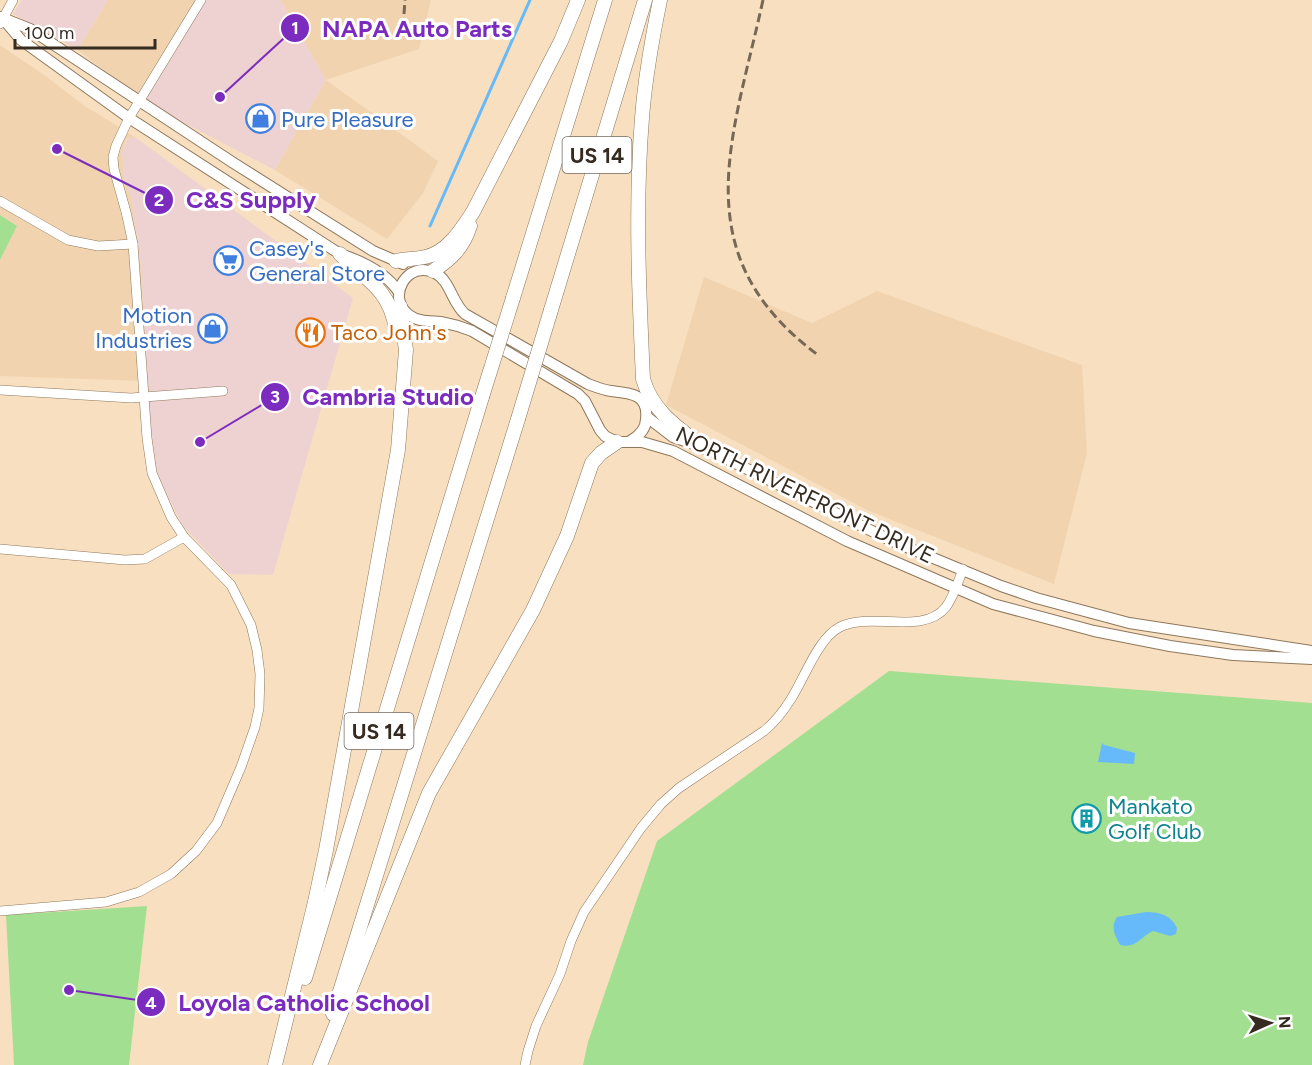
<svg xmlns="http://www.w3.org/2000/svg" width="1312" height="1065" viewBox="0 0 1312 1065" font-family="Figtree,sans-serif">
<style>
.commercial{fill:#edd2d1}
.built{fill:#f1d4af}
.green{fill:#a3df91}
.water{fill:#66baf9}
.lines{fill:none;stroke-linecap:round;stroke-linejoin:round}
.stream{stroke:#66baf9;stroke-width:3}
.minor-casing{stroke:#8e775b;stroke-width:10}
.major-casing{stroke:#8e775b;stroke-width:12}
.highway-casing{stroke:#8e775b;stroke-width:15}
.minor{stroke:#fff;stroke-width:9}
.major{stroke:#fff;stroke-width:10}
.highway{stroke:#fff;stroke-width:14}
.rail{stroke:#776856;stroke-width:3;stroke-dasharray:9 4.5;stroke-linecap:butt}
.highway-bridge-casing{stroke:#8e775b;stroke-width:15;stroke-linecap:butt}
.highway-bridge{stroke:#fff;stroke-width:14}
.labels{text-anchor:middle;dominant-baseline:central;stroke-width:6;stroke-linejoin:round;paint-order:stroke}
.shield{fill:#fff;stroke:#726b63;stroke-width:1.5}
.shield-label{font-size:21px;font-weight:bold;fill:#352b20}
.shop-label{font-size:22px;fill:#366cbe;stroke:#fff;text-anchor:start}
.food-label{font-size:22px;fill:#c56008;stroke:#fff;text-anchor:start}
.street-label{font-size:22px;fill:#352b20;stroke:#fff}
.culture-label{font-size:22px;fill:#0d838f;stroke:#fff;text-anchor:start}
.leader{fill:none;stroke:#7b2cbf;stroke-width:2}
.callout-dot{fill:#7b2cbf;stroke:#fff;stroke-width:2}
.mark-label{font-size:18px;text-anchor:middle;font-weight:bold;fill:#fff}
.callout-label{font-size:24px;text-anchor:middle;font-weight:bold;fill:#7b2cbf;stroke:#fff;stroke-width:6;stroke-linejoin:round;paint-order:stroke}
</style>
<rect width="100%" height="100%" fill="#f8dfc0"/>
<g class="commercial">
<polygon points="22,0 108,0 78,50 13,14"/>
<polygon points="205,0 281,0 326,80 275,170 144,102"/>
<polygon points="135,137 353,298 273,575 229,574 183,526 169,499 156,469 148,442 144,384 142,272 131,197 124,179 122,153 127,139"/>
</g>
<g class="built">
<polygon points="108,0 205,0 144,102 78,50"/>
<polygon points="281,0 431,0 419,49 326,80 438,161 423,193 387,239 275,170 326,80"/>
<polygon points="0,45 47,77 83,105 135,137 126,139 122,153 124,179 131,197 142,272 144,381 0,376 0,260 17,226 0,215"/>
<polygon points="704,277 812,323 877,291 1082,365 1087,453 1054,584 869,511 666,405"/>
</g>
<g class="green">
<polygon points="0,215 17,226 0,260"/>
<polygon points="889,671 1312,703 1312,1065 583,1065 588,1042 657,841"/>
<polygon points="147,906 129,1065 14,1065 6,915"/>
</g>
<g class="water">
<polygon points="1102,743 1104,745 1135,753 1134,764 1098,762"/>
<path d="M 1146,912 C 1160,912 1171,915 1177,928 L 1176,934 L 1170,936 L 1153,931 C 1140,937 1136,949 1120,945 C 1115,935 1110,927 1117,917 Z"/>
</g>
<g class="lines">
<polyline class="stream" points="430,226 530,0"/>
<defs>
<g id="minor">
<polyline points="0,24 13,0"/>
<polyline points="0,201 68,240 98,246 133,244"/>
<polyline points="0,390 131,398 223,391"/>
<polyline points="0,549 125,560 145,559 184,537"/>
<polyline points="0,911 106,902 139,892 171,874 196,851 217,823 241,767 255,727 259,708 260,674 257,650 251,625 231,585 184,537 171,517 152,473 147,438 133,244 126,212 114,169 113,157 116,146 129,118 201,0"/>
<path d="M 525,1065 L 528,1051 L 536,1026 L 560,974 L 571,941 L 584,912 L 641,828 L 661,804 L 679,788 L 764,731 C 775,722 783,712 791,699 C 804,679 818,638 840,627 C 871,611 923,636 946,607 C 954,596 958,582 963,569"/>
</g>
<g id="major">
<polyline points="0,17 30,29 232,162 373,251 403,264"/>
<path d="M 5,21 L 21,40 L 129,118 L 340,254 C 362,261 385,272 399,292"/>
<polyline points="647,417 673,437 703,447 892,541 1001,586 1036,598 1129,623 1312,651"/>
<path d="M 630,441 C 639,436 646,429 646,419 C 649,394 630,393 611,391 C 603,390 596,387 588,384 L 465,314 C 452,303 450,280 435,273 C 408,259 385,297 409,315 C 418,322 430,321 441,322 C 452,324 462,327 472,331 L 578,394 L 585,401 L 600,430 L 605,436 L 617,442 L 642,442 L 673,451 L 847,541 L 993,604 L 1094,631 L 1170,646 L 1233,655 L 1312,659"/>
</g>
<g id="highway">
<path d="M 660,0 C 652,39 645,78 642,118 C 635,204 639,293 643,379 C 652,411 678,428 703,447"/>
<path d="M 340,254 C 367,281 389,288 396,329"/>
<path d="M 396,261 C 405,259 415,259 425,257 C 447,253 461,230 473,212 L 561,41 L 578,0"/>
<path d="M 433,271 C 451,259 463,248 470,226"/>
<polyline points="513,298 605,0"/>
<polyline points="551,310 645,0"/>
<polyline points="305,978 482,397"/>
<polyline points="333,1014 518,419"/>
<polyline points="275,1065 315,902 326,850 398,450 406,350 400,306"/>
<polyline points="320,1065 429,793 533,610 567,536 592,463 601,453 617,442"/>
</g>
</defs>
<use href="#minor" class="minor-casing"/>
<use href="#major" class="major-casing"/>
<use href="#highway" class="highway-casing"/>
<use href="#minor" class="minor"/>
<use href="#major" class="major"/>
<use href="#highway" class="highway"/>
<g class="rail">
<path d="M 763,0 C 733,138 682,254 818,355"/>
<polyline points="404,14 405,0"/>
</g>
<defs>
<g id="highway-bridge">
<polyline points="482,397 513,298"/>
<polyline points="518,419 551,310"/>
</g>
</defs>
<use href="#highway-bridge" class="highway-bridge-casing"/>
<use href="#highway-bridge" class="highway-bridge"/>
</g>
<defs>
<symbol id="shop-ring" viewBox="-11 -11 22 22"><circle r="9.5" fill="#fff" stroke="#3f7fe0" stroke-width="1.5"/><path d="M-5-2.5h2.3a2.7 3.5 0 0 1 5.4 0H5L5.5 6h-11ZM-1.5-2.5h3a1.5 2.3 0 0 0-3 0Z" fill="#3f7fe0"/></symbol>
<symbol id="supermarket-ring" viewBox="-11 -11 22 22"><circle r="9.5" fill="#fff" stroke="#3f7fe0" stroke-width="1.5"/><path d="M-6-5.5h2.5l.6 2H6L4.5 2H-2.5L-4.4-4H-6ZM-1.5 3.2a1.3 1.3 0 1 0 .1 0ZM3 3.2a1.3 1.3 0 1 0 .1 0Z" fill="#3f7fe0"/></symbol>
<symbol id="restaurant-ring" viewBox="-11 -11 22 22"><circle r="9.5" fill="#fff" stroke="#e8710a" stroke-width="1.5"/><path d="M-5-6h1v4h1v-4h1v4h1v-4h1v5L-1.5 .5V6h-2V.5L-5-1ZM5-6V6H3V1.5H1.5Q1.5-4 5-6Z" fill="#e8710a"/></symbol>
<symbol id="building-ring" viewBox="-11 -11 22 22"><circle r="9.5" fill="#fff" stroke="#0f9aa8" stroke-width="1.5"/><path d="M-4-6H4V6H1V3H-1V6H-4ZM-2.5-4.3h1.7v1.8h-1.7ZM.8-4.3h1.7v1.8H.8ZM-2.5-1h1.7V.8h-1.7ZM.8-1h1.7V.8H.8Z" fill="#0f9aa8"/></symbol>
</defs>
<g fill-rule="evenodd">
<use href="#shop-ring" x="244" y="102" width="33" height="33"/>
<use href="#supermarket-ring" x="212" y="244" width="33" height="33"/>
<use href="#shop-ring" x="196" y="312" width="33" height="33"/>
<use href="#restaurant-ring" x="294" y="316" width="33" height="33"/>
<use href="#building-ring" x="1070" y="802" width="33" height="33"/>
</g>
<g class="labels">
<g class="shield">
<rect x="562.5" y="137" width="69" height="36" rx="4.5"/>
<rect x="344.5" y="713" width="69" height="36" rx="4.5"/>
</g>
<g class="shield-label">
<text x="597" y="155">US 14</text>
<text x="379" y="731">US 14</text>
</g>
<g class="shop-label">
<text x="281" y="119">Pure Pleasure</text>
<text x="249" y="248">Casey's<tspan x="249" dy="25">General Store</tspan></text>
<text x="192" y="315" text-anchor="end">Motion<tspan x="192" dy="25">Industries</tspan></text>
</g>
<g class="food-label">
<text x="331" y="332">Taco John's</text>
</g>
<g class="street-label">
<text transform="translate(805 495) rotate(26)">NORTH RIVERFRONT DRIVE</text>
</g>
<g class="culture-label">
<text x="1108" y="806">Mankato<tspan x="1108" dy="25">Golf Club</tspan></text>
</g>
</g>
<path class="leader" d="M220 97L295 28M57 149L159 200M200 442L275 397M69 990L151 1002"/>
<g class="callout-dot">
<circle cx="220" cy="97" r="6"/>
<circle cx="57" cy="149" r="6"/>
<circle cx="200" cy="442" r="6"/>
<circle cx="69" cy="990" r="6"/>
<circle cx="295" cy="28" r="15"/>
<circle cx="159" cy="200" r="15"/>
<circle cx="275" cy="397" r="15"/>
<circle cx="151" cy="1002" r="15"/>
</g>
<g class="mark-label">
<text x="295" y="34">1</text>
<text x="159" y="206">2</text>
<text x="275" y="403">3</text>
<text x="151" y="1009">4</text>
</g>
<g class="callout-label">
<text x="417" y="37">NAPA Auto Parts</text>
<text x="251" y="208">C&amp;S Supply</text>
<text x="388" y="405">Cambria Studio</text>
<text x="304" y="1011">Loyola Catholic School</text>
</g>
<g transform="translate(1270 1023) rotate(87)" stroke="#ffffff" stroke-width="4.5" paint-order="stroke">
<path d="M0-4.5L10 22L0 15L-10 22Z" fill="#352b20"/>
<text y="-9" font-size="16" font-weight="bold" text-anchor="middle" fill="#352b20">N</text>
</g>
<path d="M15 39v9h140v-9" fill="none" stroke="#352b20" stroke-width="3"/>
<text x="24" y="39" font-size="18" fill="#352b20" stroke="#ffffff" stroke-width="4.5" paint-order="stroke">100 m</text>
</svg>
